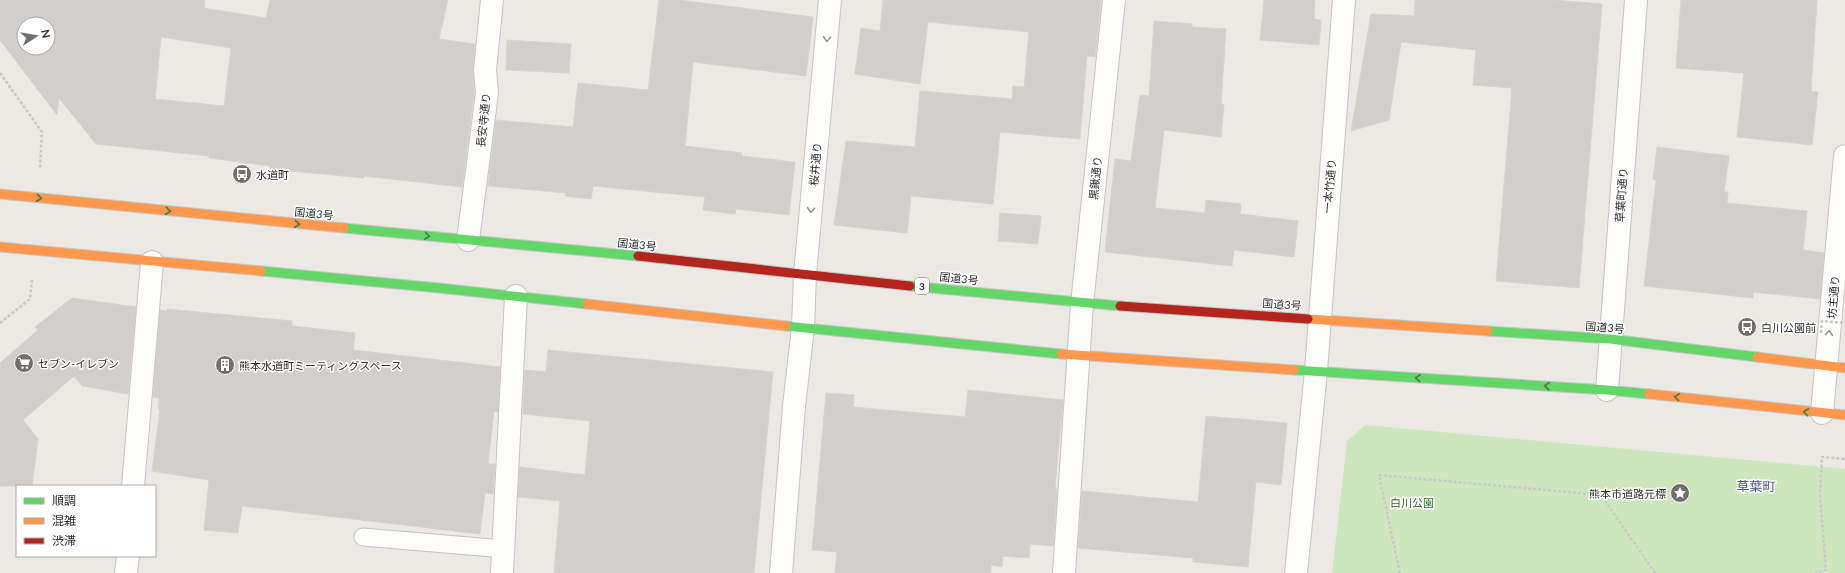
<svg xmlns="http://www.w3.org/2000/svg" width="1845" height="573" viewBox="0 0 1845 573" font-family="Lato,'Noto Sans JP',sans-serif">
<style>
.green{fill:#cee6be}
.building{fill:#d1cecb;stroke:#d7d4d0;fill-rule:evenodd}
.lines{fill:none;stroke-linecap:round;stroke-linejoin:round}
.lane-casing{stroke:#c5c4c5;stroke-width:19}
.street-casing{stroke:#c5c4c5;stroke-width:24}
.fast-casing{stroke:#c6c5c4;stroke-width:11}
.slow-casing{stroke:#c6c5c4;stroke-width:11}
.jam-casing{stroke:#c6c5c4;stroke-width:11}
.path{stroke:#c9c9c8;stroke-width:2.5;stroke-dasharray:3 2;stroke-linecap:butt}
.lane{stroke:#fcfcfb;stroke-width:17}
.street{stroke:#fcfcfb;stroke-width:22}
.fast{stroke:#63d668;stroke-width:9}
.slow{stroke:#ff974d;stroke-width:9}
.jam{stroke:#b3261e;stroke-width:9}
.path-bridge{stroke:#c9c9c8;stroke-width:2.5;stroke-dasharray:3 2;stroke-linecap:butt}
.oneway{stroke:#959594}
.oneway2{stroke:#467a48}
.labels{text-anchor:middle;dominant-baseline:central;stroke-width:3;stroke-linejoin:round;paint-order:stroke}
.shield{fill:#fff;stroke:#6d6d6d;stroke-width:1}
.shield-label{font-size:10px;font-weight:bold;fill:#2e2e2e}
.street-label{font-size:11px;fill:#2e2e2e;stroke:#fff}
.poi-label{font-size:11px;fill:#2e2e2e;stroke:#fff;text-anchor:start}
.park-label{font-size:11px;fill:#2c6e1b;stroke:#fff}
.quarter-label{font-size:13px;fill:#4d5680;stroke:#fff}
</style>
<rect width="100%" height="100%" fill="#ece8e4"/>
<polygon class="green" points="1365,425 1845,469 1845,573 1332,573 1347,441"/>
<g class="building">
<path d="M 0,0 L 205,0 L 204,8 L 266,18 L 270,0 L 448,0 L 439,39 L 475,44 L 473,69 L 474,93 L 462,187 L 364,176 L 364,178 L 270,169 L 270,166 L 209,158 L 209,156 L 96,144 L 59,98 L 57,115 L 0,40 ZM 24,24 L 48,24 L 48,48 L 24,48 ZM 161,37 L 231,48 L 224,106 L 155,99 Z"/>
<polygon points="659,0 679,0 813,17 806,76 693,62 685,146 742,153 741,156 795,162 789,215 736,209 735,214 703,210 705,197 593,186 591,199 565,196 566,193 488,186 496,120 573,127 578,83 648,90"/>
<polygon points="883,0 1101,0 1095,57 1087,56 1080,139 1000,132 993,204 911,196 907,233 834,225 846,141 915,147 920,91 1012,99 1013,86 1024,87 1029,32 928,22 920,84 855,74 861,28 880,31"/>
<polygon points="1264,0 1315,0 1314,19 1321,20 1319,45 1260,40"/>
<polygon points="1415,0 1554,0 1602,4 1579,288 1496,281 1512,88 1473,85 1476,50 1401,42 1389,120 1351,131 1371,14 1414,16"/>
<polygon points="1681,0 1817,0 1811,91 1818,92 1812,145 1737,137 1744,73 1676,68"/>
<polygon points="1154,21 1192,24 1192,27 1226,29 1221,104 1224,105 1221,137 1164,130 1155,208 1205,213 1206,200 1241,204 1240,214 1298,221 1294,257 1234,250 1232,266 1105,252 1115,159 1131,161 1140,95 1149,96"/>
<polygon points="507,40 571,44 569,73 506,70"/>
<polygon points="1657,147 1729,156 1724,192 1728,192 1727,203 1807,211 1803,250 1824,253 1820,299 1753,292 1753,298 1644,286 1656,180 1653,179"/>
<polygon points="1000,213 1041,216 1038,244 998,241"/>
<polygon points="72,298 136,307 128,394 82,386 74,376 23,420 38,439 32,486 0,486 0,363 38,330 35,327"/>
<polygon points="167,309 292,321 292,326 355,333 353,350 500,367 498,412 494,411 488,464 495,464 493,494 485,493 480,534 242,506 238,533 204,530 209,480 152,471 160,409 158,409 159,398 153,397 160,310 167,311"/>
<polygon points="548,350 773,372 754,573 554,573 560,501 518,497 520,467 585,475 590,421 523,414 525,370 546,372"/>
<polygon points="968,390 1063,400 1055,488 1057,489 1053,546 1030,544 1029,558 1003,556 1002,567 991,565 991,573 835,573 837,552 812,550 826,393 854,395 853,407 965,417"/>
<polygon points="1206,416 1287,423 1281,485 1256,482 1248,567 1193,562 1193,558 1078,548 1082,491 1198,502"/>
</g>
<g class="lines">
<defs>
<polyline id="lane" points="363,537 504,549"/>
<g id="street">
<polyline points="468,240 487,93 485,70 492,0"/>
<polyline points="1607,390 1636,0"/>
<polyline points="1822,413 1845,156"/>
<polyline points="133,486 152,262"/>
<polyline points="126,573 128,556"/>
<polyline points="502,573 516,296"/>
<polyline points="781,573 794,406 803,328 805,274 830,0"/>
<polyline points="1064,573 1082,304 1114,0"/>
<polyline points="1296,573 1316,371 1344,0"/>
</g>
<g id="fast">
<polyline points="344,228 638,256"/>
<polyline points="261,271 439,288 587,304"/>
<polyline points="910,286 1120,306"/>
<polyline points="786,326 1061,354"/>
<polyline points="1488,331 1610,339 1757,357"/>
<polyline points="1294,370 1607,390 1649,394"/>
</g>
<g id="slow">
<polyline points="0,194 344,228"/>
<polyline points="0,247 261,271"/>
<polyline points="587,304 786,326"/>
<polyline points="1308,319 1488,331"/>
<polyline points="1061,354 1294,370"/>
<polyline points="1757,357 1845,368"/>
<polyline points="1649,394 1845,415"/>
</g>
<g id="jam">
<polyline points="638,256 910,286"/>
<polyline points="1120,306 1308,319"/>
</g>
</defs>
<use href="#lane" class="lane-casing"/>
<use href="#street" class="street-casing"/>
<use href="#fast" class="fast-casing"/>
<use href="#slow" class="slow-casing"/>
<use href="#jam" class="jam-casing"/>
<g class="path">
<polyline points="0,73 42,132 40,169"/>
<polyline points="0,323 30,299 32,279"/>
<polyline points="1788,329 1801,331"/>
<polyline points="1400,573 1379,475 1601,495 1655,573"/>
<polyline points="1814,573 1826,570 1820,496 1822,457 1845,459"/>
</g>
<use href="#lane" class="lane"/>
<use href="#street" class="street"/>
<use href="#fast" class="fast"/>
<use href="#slow" class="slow"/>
<use href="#jam" class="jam"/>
<polyline class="path-bridge" points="1821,333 1822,321 1845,323"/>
</g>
<defs><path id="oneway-chevron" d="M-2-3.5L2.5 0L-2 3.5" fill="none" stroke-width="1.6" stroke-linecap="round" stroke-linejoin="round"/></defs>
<g class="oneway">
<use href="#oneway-chevron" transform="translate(827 39) rotate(95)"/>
<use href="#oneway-chevron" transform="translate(811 210) rotate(95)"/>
<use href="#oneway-chevron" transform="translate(1829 333) rotate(-85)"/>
</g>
<g class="oneway2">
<use href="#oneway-chevron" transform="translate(39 198) rotate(6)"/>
<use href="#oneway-chevron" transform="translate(168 211) rotate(6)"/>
<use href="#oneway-chevron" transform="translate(297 224) rotate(6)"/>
<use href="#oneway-chevron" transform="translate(427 236) rotate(6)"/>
<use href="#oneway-chevron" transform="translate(1418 378) rotate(-176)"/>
<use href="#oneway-chevron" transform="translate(1547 386) rotate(-176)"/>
<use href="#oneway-chevron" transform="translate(1677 397) rotate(-174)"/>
<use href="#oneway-chevron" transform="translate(1806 412) rotate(-174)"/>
</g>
<defs>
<symbol id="bus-disc" viewBox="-11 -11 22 22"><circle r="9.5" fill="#706f6e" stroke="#fff"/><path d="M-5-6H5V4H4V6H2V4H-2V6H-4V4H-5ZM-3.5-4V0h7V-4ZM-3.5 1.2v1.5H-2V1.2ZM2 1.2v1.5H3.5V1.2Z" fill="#fff"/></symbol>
<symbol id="supermarket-disc" viewBox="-11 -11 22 22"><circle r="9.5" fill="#706f6e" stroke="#fff"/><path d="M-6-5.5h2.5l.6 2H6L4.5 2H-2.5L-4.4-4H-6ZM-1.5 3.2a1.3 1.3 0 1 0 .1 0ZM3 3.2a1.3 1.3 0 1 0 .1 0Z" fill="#fff"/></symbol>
<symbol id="building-disc" viewBox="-11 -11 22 22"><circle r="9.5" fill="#706f6e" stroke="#fff"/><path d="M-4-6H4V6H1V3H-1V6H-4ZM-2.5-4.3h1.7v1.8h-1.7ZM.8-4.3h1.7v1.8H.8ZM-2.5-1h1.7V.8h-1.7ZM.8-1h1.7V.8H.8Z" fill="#fff"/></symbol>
<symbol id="sight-disc" viewBox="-11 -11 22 22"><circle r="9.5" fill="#706f6e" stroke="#fff"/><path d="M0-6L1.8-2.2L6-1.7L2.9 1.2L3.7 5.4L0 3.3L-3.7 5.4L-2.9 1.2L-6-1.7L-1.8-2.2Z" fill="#fff"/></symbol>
</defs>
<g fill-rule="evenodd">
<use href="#bus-disc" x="231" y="163" width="22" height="22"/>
<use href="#bus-disc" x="1736" y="316" width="22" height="22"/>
<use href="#supermarket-disc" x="13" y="352" width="22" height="22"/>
<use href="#building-disc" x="214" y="354" width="22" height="22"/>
<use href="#sight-disc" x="1669" y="482" width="22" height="22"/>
</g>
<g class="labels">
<rect class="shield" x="915" y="278" width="14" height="16" rx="3"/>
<g class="shield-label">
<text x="922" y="286">3</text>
</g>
<g class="street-label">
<text transform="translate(483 120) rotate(-84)">長安寺通り</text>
<text transform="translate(815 164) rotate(-85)">桜井通り</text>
<text transform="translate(1095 178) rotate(-84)">黒鍬通り</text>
<text transform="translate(1329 186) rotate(-85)">一本竹通り</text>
<text transform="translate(1621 195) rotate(-86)">草葉町通り</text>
<text transform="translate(314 213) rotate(6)">国道3号</text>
<text transform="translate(637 244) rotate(6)">国道3号</text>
<text transform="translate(959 278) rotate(6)">国道3号</text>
<text transform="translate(1833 297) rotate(-85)">坊主通り</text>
<text transform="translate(1282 304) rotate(4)">国道3号</text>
<text transform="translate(1605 327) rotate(5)">国道3号</text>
</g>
<g class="poi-label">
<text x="256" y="174">水道町</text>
<text x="1761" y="327">白川公園前</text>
<text x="38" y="363">セブン-イレブン</text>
<text x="239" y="365">熊本水道町ミーティングスペース</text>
<text x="1666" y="493" text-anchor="end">熊本市道路元標</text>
</g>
<g class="park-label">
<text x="1412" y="502">白川公園</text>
</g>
<g class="quarter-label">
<text x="1756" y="486">草葉町</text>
</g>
</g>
<rect x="16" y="485" width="140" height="72" fill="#ffffff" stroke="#ababab"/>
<rect x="24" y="498" width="20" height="6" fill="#63d668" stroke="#ababab"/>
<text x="52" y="505" font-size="12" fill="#2e2e2e">順調</text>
<rect x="24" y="518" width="20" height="6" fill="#ff974d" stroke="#ababab"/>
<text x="52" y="525" font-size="12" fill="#2e2e2e">混雑</text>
<rect x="24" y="538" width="20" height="6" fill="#b3261e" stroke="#ababab"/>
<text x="52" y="545" font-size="12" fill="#2e2e2e">渋滞</text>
<g transform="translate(36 36) rotate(78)"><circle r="19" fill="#ffffff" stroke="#ababab"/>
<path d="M0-3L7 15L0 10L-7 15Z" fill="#706f6e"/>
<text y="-6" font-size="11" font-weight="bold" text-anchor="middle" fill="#2e2e2e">N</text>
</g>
</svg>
